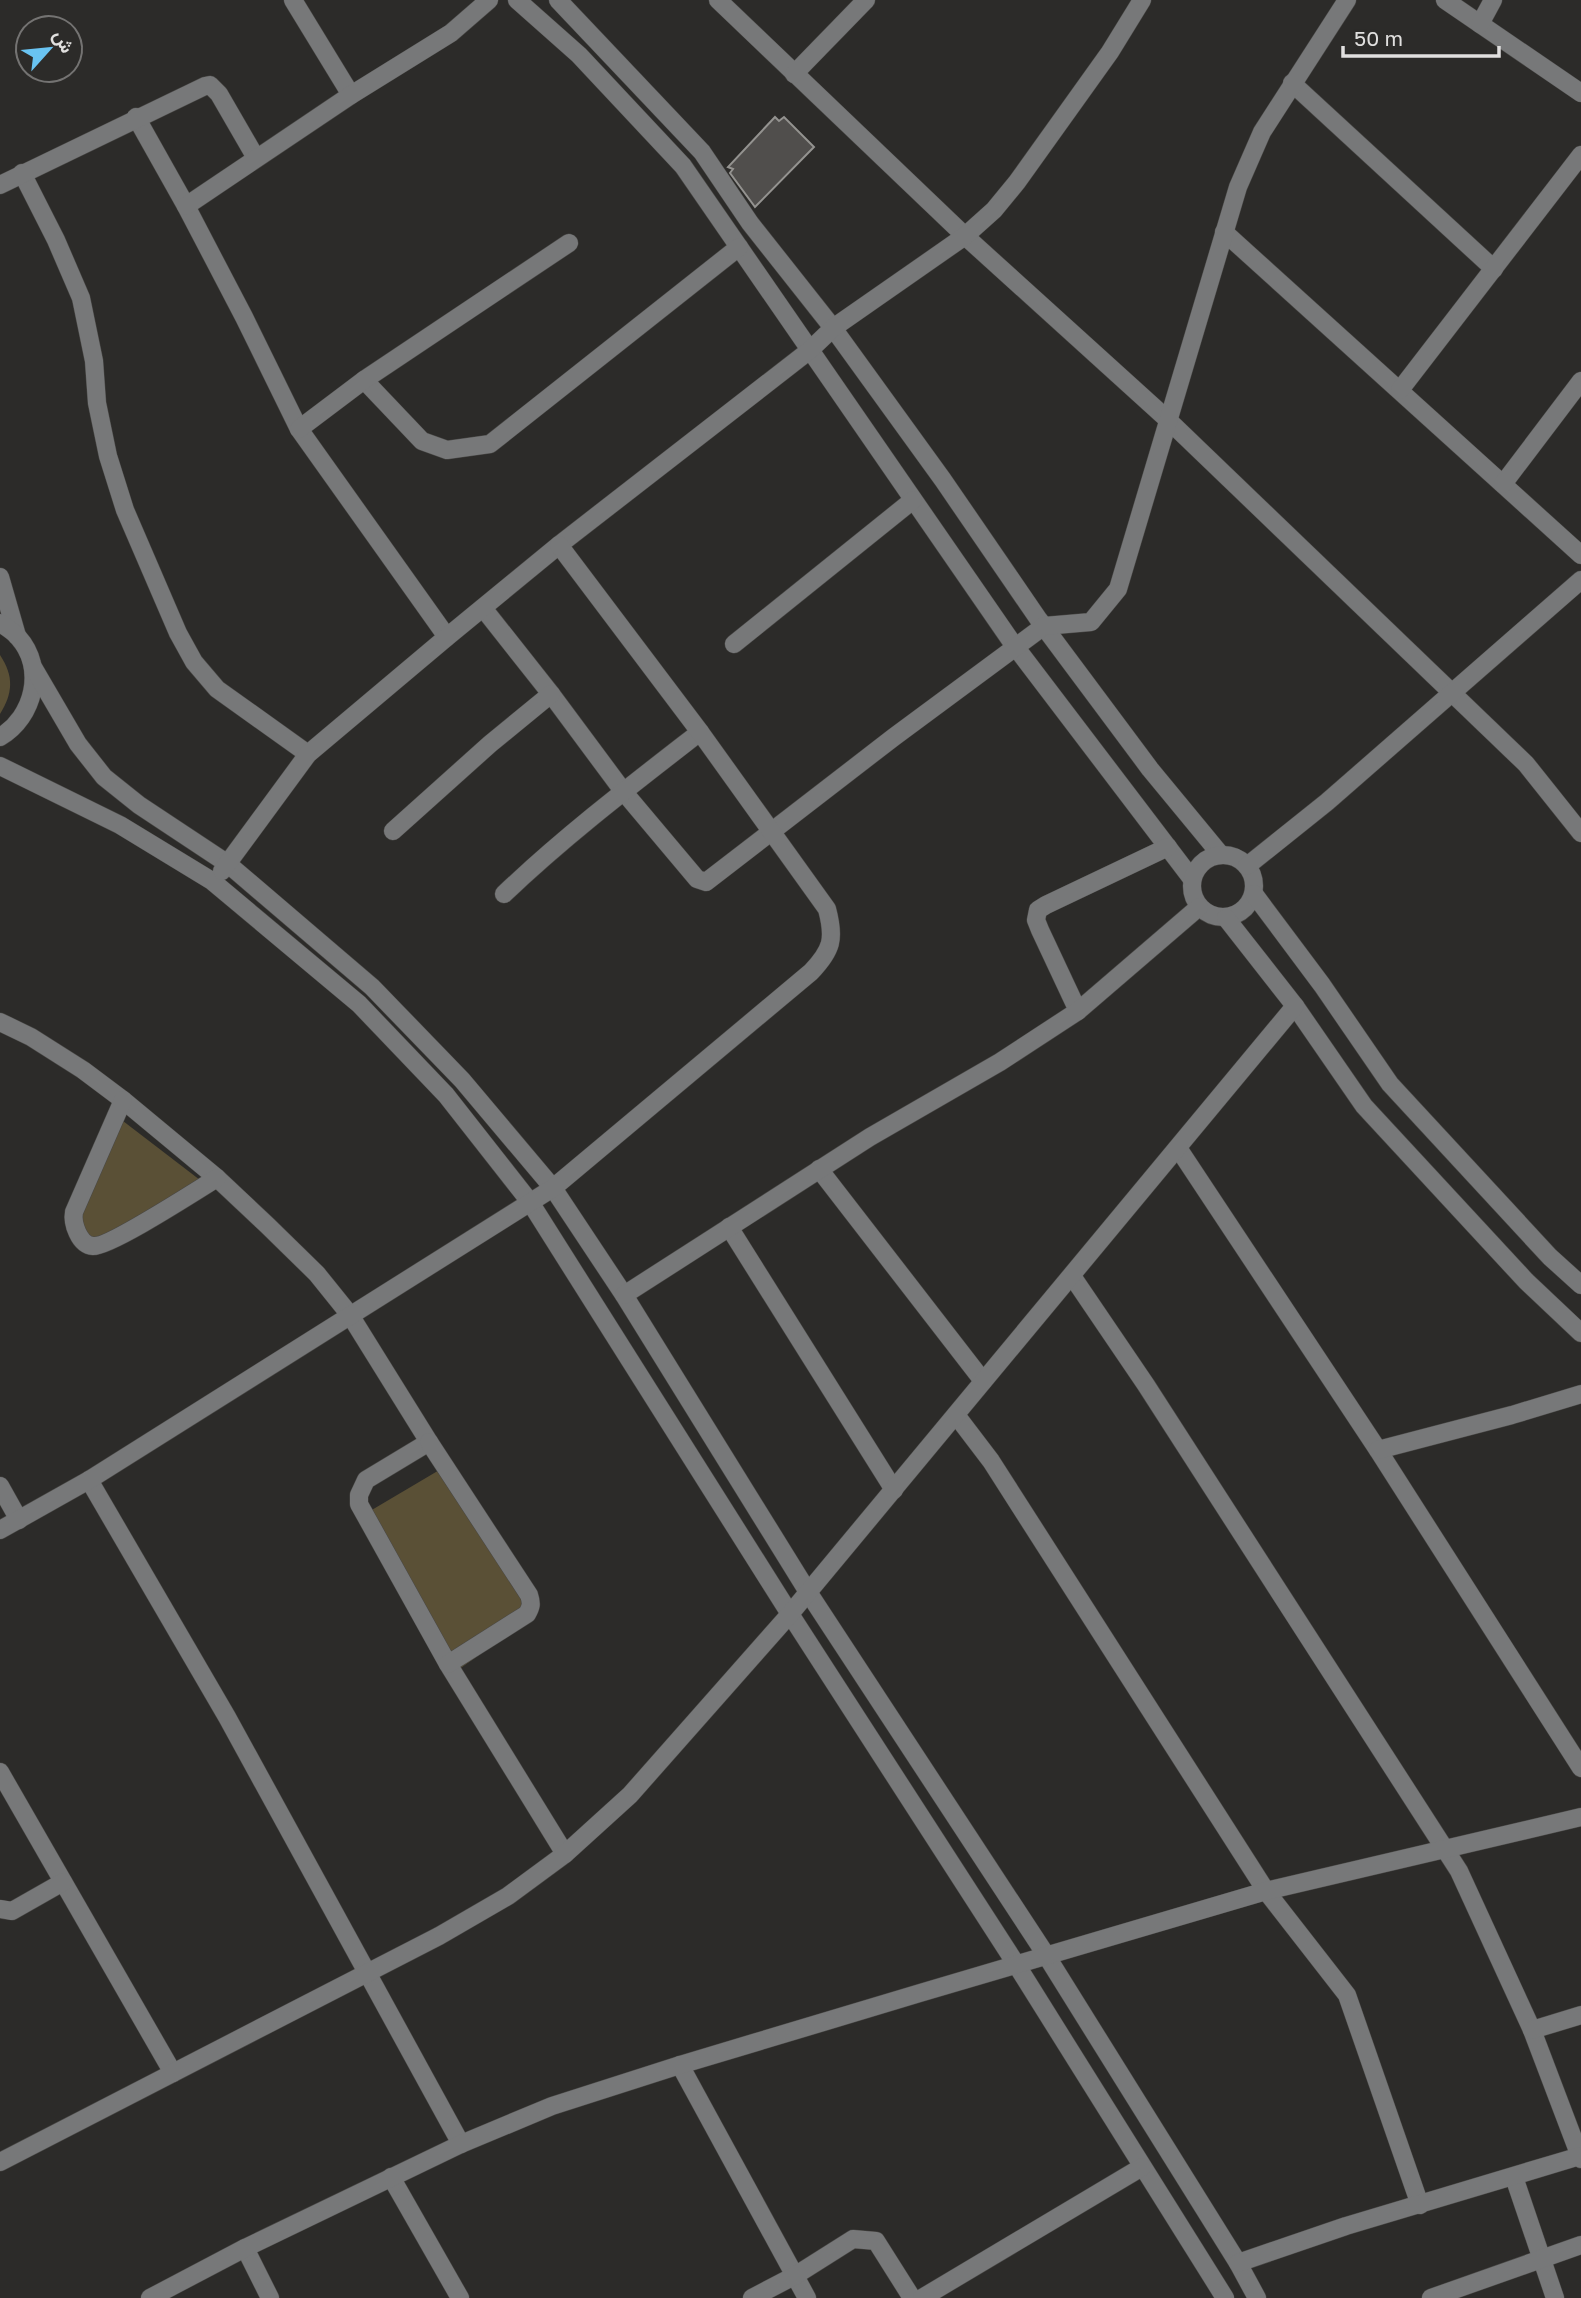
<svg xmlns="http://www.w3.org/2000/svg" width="1581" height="2298" viewBox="0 0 1581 2298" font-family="'Golos Text',Vazirmatn,sans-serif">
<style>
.green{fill:#5a5036}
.building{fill:#504e4c;stroke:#949390;stroke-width:2}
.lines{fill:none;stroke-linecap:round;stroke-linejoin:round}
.minor-casing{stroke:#494846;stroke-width:19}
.minor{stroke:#777879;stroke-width:18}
</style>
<rect width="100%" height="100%" fill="#2c2b29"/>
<g class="green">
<path d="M 0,655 C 14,676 13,693 0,714 Z"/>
<polygon points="123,1121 200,1180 98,1250 77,1222"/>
<polygon points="441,1469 533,1617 455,1672 365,1514"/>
</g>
<polygon class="building" points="775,117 779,121 784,117 814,147 755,207 730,173 733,169 728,167"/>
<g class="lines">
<defs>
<g id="minor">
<polyline points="293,0 351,95"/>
<polyline points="517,0 579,55 683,166 1011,641 1192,879"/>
<polyline points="558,0 702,152 750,223 833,328 943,480 1039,620 1150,769 1221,855"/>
<polyline points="718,0 965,236 1167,419 1526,764 1581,833"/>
<polyline points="1445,0 1581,93"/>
<polyline points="1480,24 1493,0"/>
<polyline points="794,74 866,0"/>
<polyline points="1292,83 1494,269"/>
<polyline points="136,117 186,206 244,317 299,429 447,637"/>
<polyline points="22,173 56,240 81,298 94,361 97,403 108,456 125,510 178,633 194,662 217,689 308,754"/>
<polyline points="0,185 205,86 210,85 219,94 256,158"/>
<polyline points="186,206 351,95 451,33 489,0"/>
<polyline points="1224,232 1581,555"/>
<polyline points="364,380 422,441 447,450 490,444 739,247"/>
<polyline points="1400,390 1581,155"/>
<polyline points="299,429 364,380 569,243"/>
<polyline points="1503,484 1581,381"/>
<polyline points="0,577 17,636"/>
<polyline points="483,608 551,694 623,791 697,879 706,882 894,737 1044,626 1091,622 1118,589 1238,187 1262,132 1347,0"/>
<path d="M 0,623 C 6,627 13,631 18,637 C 46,668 34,717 0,737"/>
<polyline points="734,644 913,500"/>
<polyline points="33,667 78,744 104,777 139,805 228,864 372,987 462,1080 553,1188 624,1295 808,1592 1046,1955 1238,2263 1257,2298"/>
<polyline points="0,766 120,825 212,881 359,1004 446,1095 530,1202 790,1614 1016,1964 1225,2298"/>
<polyline points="393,831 490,744 551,694"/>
<circle cx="1223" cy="886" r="31"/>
<polyline points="1247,866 1327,802 1581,580"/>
<polyline points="222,871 308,754 447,637 559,545 810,350 833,328 965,236 994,210 1017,182 1110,52 1142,0"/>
<path d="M 504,894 C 566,835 633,784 700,732"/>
<polyline points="1254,894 1322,985 1390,1084 1550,1257 1581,1285"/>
<polyline points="1226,918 1295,1006 1364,1106 1526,1281 1581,1333"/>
<polyline points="1078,1011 1040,930 1036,920 1038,910 1046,905 1168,847"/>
<polyline points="0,1022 31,1037 83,1070 123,1100 217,1178 268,1226 317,1274 350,1315 429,1442 366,1480 359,1495 359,1504 448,1664 565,1854"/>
<path d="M 123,1100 L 74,1212 C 72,1223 79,1245 93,1246 C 108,1248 199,1189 217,1178"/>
<polyline points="1178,1148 1378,1450 1581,1768"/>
<polyline points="819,1169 983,1381"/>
<polyline points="729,1227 894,1490"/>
<polyline points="1072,1276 1146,1385 1459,1871 1532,2030 1581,2159"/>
<polyline points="624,1295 870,1137 1000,1062 1078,1011 1199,907"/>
<polyline points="956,1415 991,1461 1266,1891 1347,1995 1420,2205"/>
<path d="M 429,1442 L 529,1595 C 532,1604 531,1607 527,1614 L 448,1664"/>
<polyline points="1378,1450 1512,1415 1581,1394"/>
<polyline points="89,1480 227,1717 461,2144"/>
<polyline points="0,1486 19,1520"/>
<path d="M 0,1530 L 89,1480 L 553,1188 L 811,972 C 832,950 835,939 827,909 L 700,732 L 559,545"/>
<polyline points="0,1772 173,2073"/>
<polyline points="0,1909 12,1911 63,1882"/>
<polyline points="1532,2030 1581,2015"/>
<polyline points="680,2065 807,2298"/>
<polyline points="0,2162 439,1936 508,1896 565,1854 630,1795 790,1614 1295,1006"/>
<polyline points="391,2177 460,2298"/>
<polyline points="1514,2177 1555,2298"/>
<polyline points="245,2248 270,2298"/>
<polyline points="1238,2263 1346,2226 1580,2156"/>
<polyline points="150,2298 245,2248 461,2144 552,2106 680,2065 920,1993 1266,1891 1581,1817"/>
<polyline points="752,2298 796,2275 853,2239 876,2241 912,2298"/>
<polyline points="922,2298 1142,2167"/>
<polyline points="1431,2298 1581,2245"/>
</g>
</defs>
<use href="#minor" class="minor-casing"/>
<use href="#minor" class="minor"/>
</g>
<g transform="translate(49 49) rotate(63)"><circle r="33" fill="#2c2b29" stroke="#747372" stroke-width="2"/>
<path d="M0-5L12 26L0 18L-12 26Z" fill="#69c3f1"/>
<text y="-10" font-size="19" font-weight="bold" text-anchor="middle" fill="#e1e0df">ش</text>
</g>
<path d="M1343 46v10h156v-10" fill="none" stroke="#e1e0df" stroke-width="3.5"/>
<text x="1354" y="46" font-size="21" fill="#e1e0df" stroke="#2c2b29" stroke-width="5" paint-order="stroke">50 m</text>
</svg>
